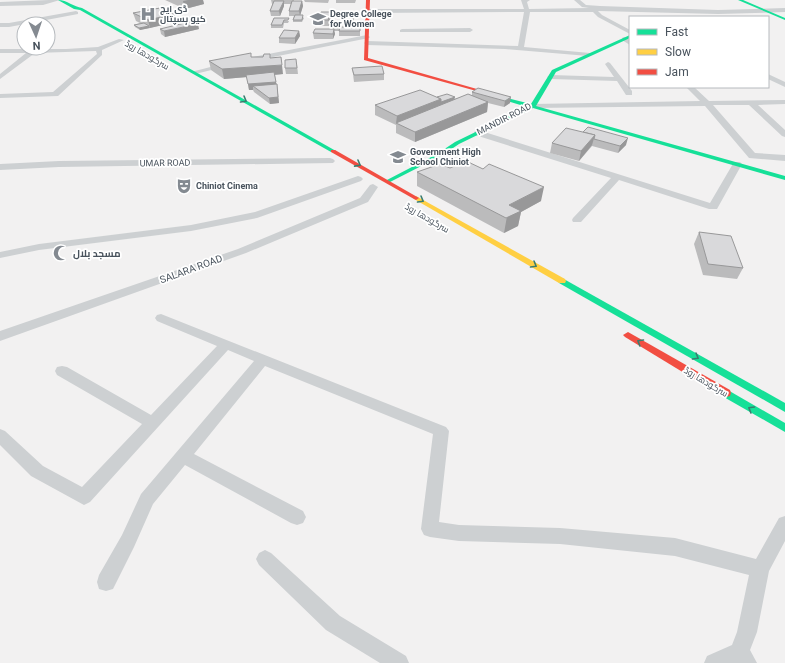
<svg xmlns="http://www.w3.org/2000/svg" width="785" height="663" viewBox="0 0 785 663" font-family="Roboto,Cairo,sans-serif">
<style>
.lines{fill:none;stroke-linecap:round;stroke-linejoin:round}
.street{fill:#cdd0d2;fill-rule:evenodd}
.fast{fill:#16e098;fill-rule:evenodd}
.slow{fill:#ffcf43;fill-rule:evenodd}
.jam{fill:#f24e42;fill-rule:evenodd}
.wall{fill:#bbbbbc}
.shaded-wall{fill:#989899}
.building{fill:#d9d9db;stroke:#989899}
.oneway{stroke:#3a7d6f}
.labels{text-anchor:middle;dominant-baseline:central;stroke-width:3.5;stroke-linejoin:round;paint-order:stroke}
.far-poi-label{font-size:9px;font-weight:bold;fill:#49535d;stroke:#fff;text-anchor:start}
.far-street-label{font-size:9px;fill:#49535d;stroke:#fff}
.poi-label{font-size:10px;font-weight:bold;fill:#49535d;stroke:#fff;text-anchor:start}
.street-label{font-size:10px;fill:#49535d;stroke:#fff}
</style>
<rect width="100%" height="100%" fill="#f2f1f1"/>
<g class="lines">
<g class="street">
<polygon points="49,0 60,0 43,5 0,6 0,2"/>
<polygon points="521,0 530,0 527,2 529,9 589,8 582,7 574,0 580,0 586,5 600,6 718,10 785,8 785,12 718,14 598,11 602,15 630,30 630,34 598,17 593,12 530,12 524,47 590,53 591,54 588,56 505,49 367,45 364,43 367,41 518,46 524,12 368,13 365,11 368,9 524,9"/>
<polygon points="76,11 78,12 78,14 9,27 0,27 0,23 9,23"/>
<polygon points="402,29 470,28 473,30 470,32 400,32 400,30"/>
<polygon points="367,35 370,37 369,38 253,61 250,59 253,57"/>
<polygon points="624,37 630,40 630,45 622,40 622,38"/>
<polygon points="119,39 124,40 102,50 102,55 58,96 0,98 0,94 53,92 97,54 96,51 35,53 0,79 0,74 26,53 0,53 0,49 66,49 98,47"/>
<polygon points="608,62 610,63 632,91 632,95 626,95 617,81 551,79 547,77 551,75 614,77 605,64"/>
<polygon points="226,63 229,65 228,66 195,74 191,72"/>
<polygon points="768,74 785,82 785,87 768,79"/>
<polygon points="686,87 694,87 709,101 785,100 785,104 758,105 785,130 785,137 782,136 749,105 713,105 755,153 785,155 785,161 749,158 705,106 533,108 529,106 533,104 700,101"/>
<polygon points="478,130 710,203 734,162 740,162 742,164 717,209 709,209 619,180 581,222 573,222 572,220 573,218 611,178 475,135 474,133 475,131"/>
<polygon points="330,158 333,159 335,161 333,163 59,167 0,170 0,164 59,161"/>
<polygon points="358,176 361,177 363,179 361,181 257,218 191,231 39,250 0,258 0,252 39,244 191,225 255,212"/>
<polygon points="373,184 378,187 368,202 246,253 0,341 0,331 238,249 360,198 370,185"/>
<polygon points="161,314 446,427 449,431 439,522 459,525 560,528 675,538 756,559 779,518 785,516 785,541 769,571 757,632 750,650 757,663 704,663 707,656 732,645 737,632 749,575 675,556 560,544 459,541 430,537 424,535 421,529 433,434 265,366 194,454 303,511 306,517 303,523 297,525 291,523 185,465 153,504 134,547 113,589 106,591 99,589 97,582 99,575 122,535 141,494 254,361 228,350 90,502 84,505 31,476 0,445 0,429 5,431 43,466 82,487 142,424 57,375 55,371 57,367 62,366 67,367 151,415 217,346 157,321 155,318 157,315"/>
<polygon points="265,550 271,553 340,616 406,656 409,663 380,663 326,630 259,565 256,559 259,553"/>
</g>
<g class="fast">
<path d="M 58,0 C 67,0 74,7 82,8 L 336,151 L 331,152 L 80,10 L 74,9 Z"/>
<polygon points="738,0 743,0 785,18 785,20"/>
<polygon points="630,35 630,38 556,72 536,106 785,176 785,180 533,108 459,144 441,156 390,182 388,183 385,181 437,154 455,142 527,107 487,95 487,93 531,104 552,70"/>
<polygon points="562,278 785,403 785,412 559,283 558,281"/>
<polygon points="726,389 785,423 785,432 722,396 721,393 722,390"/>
</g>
<polygon class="slow" points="416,196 565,279 566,281 565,283 559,283 414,199 413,198"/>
<g class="jam">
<polygon points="366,0 370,0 368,58 491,93 491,95 364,60"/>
<polygon points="331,150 335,150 419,198 416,200 414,199 331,152"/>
<polygon points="628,332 730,390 731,393 730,396 726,397 722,396 625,337 623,335"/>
</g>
</g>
<g class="wall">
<polygon points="165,0 203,0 204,4 185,9"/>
<polygon points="271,0 294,0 294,1 302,1 303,6 300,15 304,18 302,22 293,22 293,20 294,16 289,16 289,11 291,4 284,4 284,6 280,16 271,16 270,11 273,4 272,4"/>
<polygon points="304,0 329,0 328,3 305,2"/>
<polygon points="336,0 356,0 355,3 336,3"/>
<polygon points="353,12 354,17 352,26 343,25 343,20"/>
<polygon points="133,13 176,22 140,30 135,27 134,25 140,23 136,21"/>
<polygon points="331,17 329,26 319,26 318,20"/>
<polygon points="274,18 289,21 288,23 284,23 283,28 271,28 271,25"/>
<polygon points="340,27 360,27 360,36 339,36 339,31 334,31 335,34 333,39 314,39 313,33"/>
<polygon points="160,29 199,29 165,37 161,34"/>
<polygon points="299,31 300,36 295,44 279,43 279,38"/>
<polygon points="251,57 263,57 270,58 283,74 275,75 279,103 270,104 254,92 253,90 249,90 247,77 224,79 211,70 209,61"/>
<polygon points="297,65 298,74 286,74 285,68"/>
<polygon points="352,68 384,74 384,80 354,82 353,74"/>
<polygon points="478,88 510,103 504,107 488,103 487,112 415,142 396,133 396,125 375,115 375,105 437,97 454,99 472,95 472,92"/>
<polygon points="583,132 626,145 618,153 592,146 579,161 550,153 552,143"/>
<polygon points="417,172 541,201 521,212 518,226 504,233 417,186"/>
<polygon points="699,232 743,268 737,279 703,275 694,244"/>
</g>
<g class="shaded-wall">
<polygon points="188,0 203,0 204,4 185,9 183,1"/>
<polygon points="284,1 284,6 280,16 279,11"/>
<polygon points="302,1 303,6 300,16 299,11"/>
<polygon points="331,12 331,17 329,26 328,20"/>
<polygon points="353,12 354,17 352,26 352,20"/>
<polygon points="174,14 176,22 150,28 148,20"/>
<polygon points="198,24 199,29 165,37 164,31"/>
<polygon points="149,26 150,28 140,30 139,28"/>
<polygon points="334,29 335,34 333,39 333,34"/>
<polygon points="299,31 300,36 295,44 295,38"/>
<polygon points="282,65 283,74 224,79 222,69"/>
<polygon points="276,82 277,88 253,86 253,90 249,90 248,84"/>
<polygon points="277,84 279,103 270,104 269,98"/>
<polygon points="455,97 454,101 396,123 397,116 441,99"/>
<polygon points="511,97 510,103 504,107 505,101"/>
<polygon points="488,102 487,112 415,142 415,132"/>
<polygon points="595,135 592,145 579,161 581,151"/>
<polygon points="628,138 626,145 618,153 620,146"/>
<polygon points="544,187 541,201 521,212 518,226 504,233 509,205"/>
</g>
<g class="building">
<polygon points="274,1 284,1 279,11 270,11"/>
<polygon points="292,1 302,1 299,11 289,11"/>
<polygon points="160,8 174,14 148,20 133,13"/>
<polygon points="321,12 331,12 328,20 318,20"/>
<polygon points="345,12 353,12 352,20 343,20"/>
<polygon points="295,15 303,15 302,20 293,20"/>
<polygon points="274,18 289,18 288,20 284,20 282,25 271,25"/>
<polygon points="193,21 198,24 164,31 160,29"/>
<polygon points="144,23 149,26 139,28 134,25"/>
<rect x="333" y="26" width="7" height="2"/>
<polygon points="340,27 360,27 360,31 339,31"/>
<polygon points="315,29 334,29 333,34 313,33"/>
<polygon points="284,30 299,31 295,38 279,38"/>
<polygon points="251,53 251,57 263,57 264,54 270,54 270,58 281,57 282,65 222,69 209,61"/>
<polygon points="296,59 297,68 285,68 285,60"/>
<polygon points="382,66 384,74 354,75 352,68"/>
<polygon points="274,72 276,82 248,84 246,75"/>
<polygon points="277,84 278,97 269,98 253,86"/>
<polygon points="478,88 511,97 505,101 472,92"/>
<polygon points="420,90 441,99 397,116 375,105"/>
<polygon points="447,94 455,97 441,102 441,99 437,97"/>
<polygon points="468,94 488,102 415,132 396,123"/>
<polygon points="588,127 628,138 620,146 594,139 595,135 583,132"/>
<polygon points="566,128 595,135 581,151 552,143"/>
<polygon points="466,161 483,169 489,164 544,187 509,205 521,211 506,218 417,172 440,164 450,168"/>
<polygon points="699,232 731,236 743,268 708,264"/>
</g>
<defs><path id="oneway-chevron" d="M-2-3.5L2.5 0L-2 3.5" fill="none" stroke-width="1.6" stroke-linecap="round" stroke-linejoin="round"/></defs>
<g class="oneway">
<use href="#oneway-chevron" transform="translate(244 100) rotate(30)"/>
<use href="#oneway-chevron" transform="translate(358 164) rotate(29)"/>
<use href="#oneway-chevron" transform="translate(421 200) rotate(30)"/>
<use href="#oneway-chevron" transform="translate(534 265) rotate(30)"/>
<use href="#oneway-chevron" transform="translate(640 342) rotate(-149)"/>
<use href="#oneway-chevron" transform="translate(696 357) rotate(30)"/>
<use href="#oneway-chevron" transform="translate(751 409) rotate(-149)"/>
</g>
<defs>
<symbol id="hospital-bare" viewBox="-9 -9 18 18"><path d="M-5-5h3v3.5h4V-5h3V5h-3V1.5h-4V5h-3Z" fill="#848a91" stroke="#fff" stroke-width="2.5" paint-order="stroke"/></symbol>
<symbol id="school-bare" viewBox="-9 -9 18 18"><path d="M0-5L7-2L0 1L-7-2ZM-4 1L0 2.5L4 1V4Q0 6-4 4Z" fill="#848a91" stroke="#fff" stroke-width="2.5" paint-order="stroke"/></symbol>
<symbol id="theatre-bare" viewBox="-9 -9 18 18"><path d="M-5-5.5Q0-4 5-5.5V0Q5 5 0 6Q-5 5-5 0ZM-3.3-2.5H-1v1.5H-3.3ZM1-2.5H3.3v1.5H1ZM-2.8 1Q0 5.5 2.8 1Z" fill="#848a91" stroke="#fff" stroke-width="2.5" paint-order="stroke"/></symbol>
<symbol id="mosque-bare" viewBox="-9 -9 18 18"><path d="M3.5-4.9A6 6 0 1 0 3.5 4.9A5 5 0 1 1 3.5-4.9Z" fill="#848a91" stroke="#fff" stroke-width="2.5" paint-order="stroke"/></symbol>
</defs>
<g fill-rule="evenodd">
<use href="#hospital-bare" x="137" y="3" width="22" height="22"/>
<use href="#school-bare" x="307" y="8" width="22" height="22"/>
<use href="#school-bare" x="387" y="146" width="22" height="22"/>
<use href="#theatre-bare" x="173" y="175" width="22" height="22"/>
<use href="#mosque-bare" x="50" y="242" width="22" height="22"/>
</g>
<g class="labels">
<g class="far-poi-label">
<text x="160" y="9">ڈی ایچ<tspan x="160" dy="10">کیو ہسپتال</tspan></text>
<text x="330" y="14">Degree College<tspan x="330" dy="10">for Women</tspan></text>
<text x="410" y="152">Government High<tspan x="410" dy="10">School Chiniot</tspan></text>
<text x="196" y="186">Chiniot Cinema</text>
</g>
<g class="far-street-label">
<text transform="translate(147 55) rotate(30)">سرگودھا روڈ</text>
<text transform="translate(504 119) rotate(-27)">MANDIR ROAD</text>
<text transform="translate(165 163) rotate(-1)">UMAR ROAD</text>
<text transform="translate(427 218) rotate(30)">سرگودھا روڈ</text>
<text transform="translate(706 382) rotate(31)">سرگودھا روڈ</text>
</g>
<g class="poi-label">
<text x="73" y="253">مسجد بلال</text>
</g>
<g class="street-label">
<text transform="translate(191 269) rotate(-20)">SALARA ROAD</text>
</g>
</g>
<rect x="629" y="16" width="140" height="72" fill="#ffffff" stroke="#b6babe"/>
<rect x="637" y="29" width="20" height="6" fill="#16e098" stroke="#b6babe"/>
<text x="665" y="36" font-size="12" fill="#49535d">Fast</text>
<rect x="637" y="49" width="20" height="6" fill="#ffcf43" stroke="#b6babe"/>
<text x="665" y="56" font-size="12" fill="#49535d">Slow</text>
<rect x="637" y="69" width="20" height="6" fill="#f24e42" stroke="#b6babe"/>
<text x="665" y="76" font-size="12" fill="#49535d">Jam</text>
<g transform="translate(36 36) rotate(177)"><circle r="19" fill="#ffffff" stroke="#b6babe"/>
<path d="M0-3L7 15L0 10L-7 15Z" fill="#848a91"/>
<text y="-6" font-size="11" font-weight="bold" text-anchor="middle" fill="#49535d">N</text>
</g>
</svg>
